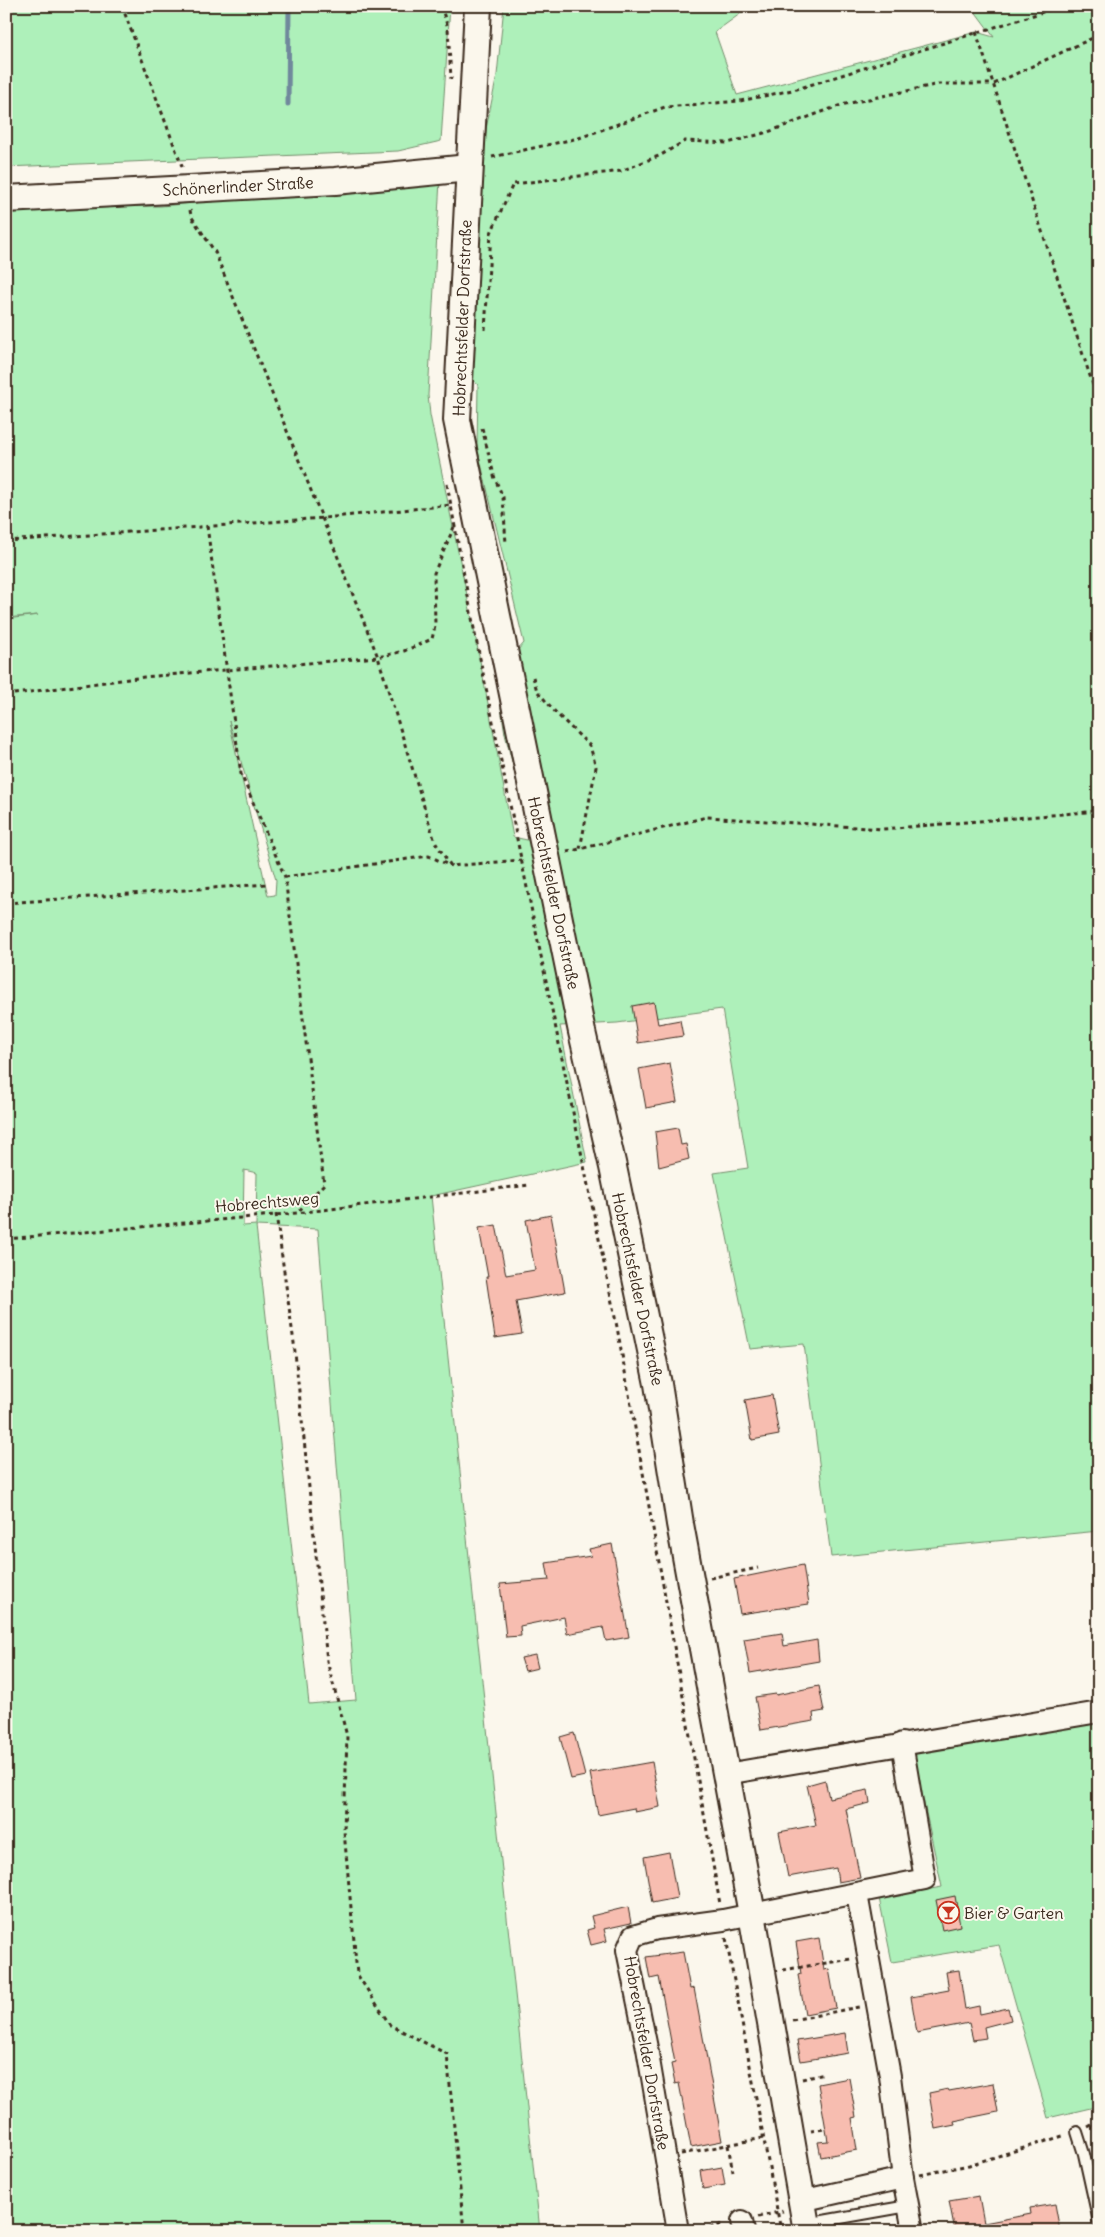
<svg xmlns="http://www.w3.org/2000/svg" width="1105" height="2237" viewBox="0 0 1105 2237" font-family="Delius,sans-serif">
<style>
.green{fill:#aef0ba;stroke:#748d6c;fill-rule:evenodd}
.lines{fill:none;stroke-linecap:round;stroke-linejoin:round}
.stream{stroke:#70889c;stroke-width:5}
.building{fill:#f7bdb0;stroke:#3b2a1e}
.service-casing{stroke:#3b2a1e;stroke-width:14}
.minor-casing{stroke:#3b2a1e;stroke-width:24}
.tertiary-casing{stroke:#3b2a1e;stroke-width:30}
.path{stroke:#3b2a1e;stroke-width:3;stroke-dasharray:4 4;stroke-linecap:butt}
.service{stroke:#fbf7ec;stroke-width:10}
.minor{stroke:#fbf7ec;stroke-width:20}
.tertiary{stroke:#fbf7ec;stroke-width:26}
.labels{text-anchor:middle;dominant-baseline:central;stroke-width:4;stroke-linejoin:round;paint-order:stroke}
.street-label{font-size:16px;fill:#3b2a1e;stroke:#fbf7ec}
.poi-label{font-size:16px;fill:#3b2a1e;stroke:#fbf7ec;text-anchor:start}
</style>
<rect width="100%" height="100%" fill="#fbf7ec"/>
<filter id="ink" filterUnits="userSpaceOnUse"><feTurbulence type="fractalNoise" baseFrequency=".02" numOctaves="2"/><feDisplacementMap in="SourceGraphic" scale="10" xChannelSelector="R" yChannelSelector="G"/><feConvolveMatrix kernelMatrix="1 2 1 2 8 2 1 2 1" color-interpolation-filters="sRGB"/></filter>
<g filter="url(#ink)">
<g class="green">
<polygon points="6,6 450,6 441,141 398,151 6,167"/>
<path d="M 504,6 L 751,6 L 715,32 L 737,95 L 976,32 L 994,37 L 971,6 L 1099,6 L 1099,1531 L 831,1557 L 804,1344 L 750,1349 L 714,1173 L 748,1168 L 722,1009 L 617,1023 L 560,1026 L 587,1162 L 431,1196 L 540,2231 L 6,2231 L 6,619 L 38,615 L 6,618 L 6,211 L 71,207 L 161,206 L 440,180 L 428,395 L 430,415 L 475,634 L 513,837 L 532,841 L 505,734 L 496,675 L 524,643 L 477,447 L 478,385 L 468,374 L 486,129 L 497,75 ZM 229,721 L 276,880 L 275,895 L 268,896 ZM 244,1170 L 257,1173 L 256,1225 L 243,1226 ZM 256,1226 L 318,1229 L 356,1700 L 309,1704 Z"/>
<polygon points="1099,1720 1099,2106 1048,2118 999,1945 892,1962 879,1898 942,1887 913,1753"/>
</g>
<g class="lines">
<polyline class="stream" points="288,104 289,6"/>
</g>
<g class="building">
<polygon points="654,1002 658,1024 680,1020 683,1036 638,1043 632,1006"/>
<polygon points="670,1063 677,1102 646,1108 639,1069"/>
<polygon points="678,1128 681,1145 686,1144 689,1159 659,1167 655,1132"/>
<polygon points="551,1215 565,1292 516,1301 522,1334 495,1338 486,1277 488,1277 479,1228 496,1225 506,1275 535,1270 526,1220"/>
<polygon points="772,1395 779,1435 752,1440 745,1400"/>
<polygon points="612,1544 629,1637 606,1641 603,1627 567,1634 564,1617 520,1626 521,1636 506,1637 500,1584 549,1580 546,1563 591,1556 589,1549"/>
<polygon points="803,1565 809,1604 740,1614 734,1579"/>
<polygon points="782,1633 784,1646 817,1640 819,1661 750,1673 744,1639"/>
<polygon points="535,1655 538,1668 525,1671 521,1658"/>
<polygon points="819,1686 824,1711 813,1713 814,1721 761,1730 755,1697 776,1694 776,1695"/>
<polygon points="574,1733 585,1776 571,1779 560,1737"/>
<polygon points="652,1762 660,1807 635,1812 634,1808 598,1815 590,1773"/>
<polygon points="825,1780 829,1798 868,1790 870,1803 846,1809 860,1878 838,1882 836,1868 788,1877 779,1832 816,1825 807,1785"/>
<polygon points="669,1852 677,1898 652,1903 644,1857"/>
<polygon points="955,1896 960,1926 942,1930 936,1900"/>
<polygon points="628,1907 631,1923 604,1929 607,1941 591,1945 587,1930 594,1928 591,1916"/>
<polygon points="819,1938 824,1970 829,1969 836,2008 805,2014 798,1975 801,1974 796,1942"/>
<polygon points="683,1952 690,1989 694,1988 722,2141 691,2147 679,2083 675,2084 671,2064 675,2063 659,1977 650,1979 646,1957"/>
<polygon points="959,1970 965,2009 979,2006 980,2014 1008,2008 1011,2020 984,2027 986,2038 973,2040 969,2023 917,2033 911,1997 949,1990 946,1972"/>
<polygon points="845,2033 848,2053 801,2061 797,2041"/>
<polygon points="849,2078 856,2117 852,2118 857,2150 821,2157 818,2142 828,2141 818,2084"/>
<polygon points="993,2083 998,2112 954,2121 955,2125 935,2129 929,2093 948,2089 949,2091"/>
<polygon points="722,2167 725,2185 703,2189 700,2171"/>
<polygon points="979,2196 984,2223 1031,2214 1030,2208 1055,2204 1060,2231 955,2231 949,2201"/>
</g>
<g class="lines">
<defs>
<g id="service">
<polyline points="1077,2132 1084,2154 1099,2222"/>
<polyline points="806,2224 908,2206"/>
</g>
<g id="minor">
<polyline points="726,1774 1099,1712"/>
<polyline points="857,1894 890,2076 903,2178 913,2231"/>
<polyline points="801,2201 903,2178"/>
<polyline points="742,2221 744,2231"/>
<polyline points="678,2231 647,2048 627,1950 633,1936 657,1929 723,1920 925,1879 902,1743"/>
</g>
<g id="tertiary">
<polyline points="478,6 457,420 582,1032 613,1167 658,1384 680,1524 752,1914 807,2231"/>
<polyline points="6,199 335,181 469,168"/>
</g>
</defs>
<use href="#service" class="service-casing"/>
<use href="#minor" class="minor-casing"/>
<use href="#tertiary" class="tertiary-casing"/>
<g class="path">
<polyline points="122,6 183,169"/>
<polyline points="441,6 448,28 451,79"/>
<polyline points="976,32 1099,403"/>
<polyline points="492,157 579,138 665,107 740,101 797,89 1062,6"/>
<polyline points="190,210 191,216 215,252 378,657 435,842 451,866 521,860"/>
<polyline points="485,330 491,233 513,184 621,171 661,155 685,141 728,143 768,132 841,105 939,84 994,84 1099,35"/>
<polyline points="482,428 495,479 503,497 506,544"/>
<polyline points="447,484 475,634 617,1327 720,1904"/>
<polyline points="207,526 241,774 285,877 324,1184 297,1213"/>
<polyline points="6,541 324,518 451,505"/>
<polyline points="533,677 537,691 558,715 590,746 596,767 580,849 707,817 883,829 1099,811"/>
<polyline points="6,695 144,677 378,657 404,651 432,639 435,626 434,573 454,527"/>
<polyline points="567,852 580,849"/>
<polyline points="285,877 429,856 451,866"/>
<polyline points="6,903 267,884"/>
<polyline points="276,1214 294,1343 327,1661 347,1736 344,1831 357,1974 390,2025 447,2054 464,2231"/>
<polyline points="6,1239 297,1213 529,1185"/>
<polyline points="710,1578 758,1568"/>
<polyline points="726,1938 781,2231"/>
<polyline points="783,1970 851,1959"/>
<polyline points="792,2020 859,2007"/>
<polyline points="6,2070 9,2070"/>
<polyline points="802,2079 825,2074"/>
<polyline points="1088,2127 1099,2121"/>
<polyline points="811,2131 824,2129"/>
<polyline points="728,2145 733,2172"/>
<polyline points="681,2154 763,2138"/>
<polyline points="920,2175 969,2165 1066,2135"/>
<polyline points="758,2217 783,2211"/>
<polyline points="694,2231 725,2224"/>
</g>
<use href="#service" class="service"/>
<use href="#minor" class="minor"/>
<use href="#tertiary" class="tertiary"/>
</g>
</g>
<defs>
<symbol id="bar-ring" viewBox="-11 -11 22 22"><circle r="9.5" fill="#fbf7ec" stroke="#c8321e" stroke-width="1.5"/><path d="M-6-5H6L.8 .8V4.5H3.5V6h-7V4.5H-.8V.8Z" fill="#c8321e"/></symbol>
</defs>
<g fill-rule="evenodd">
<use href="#bar-ring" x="936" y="1900" width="25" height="25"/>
</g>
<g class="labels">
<g class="street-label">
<text transform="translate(238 186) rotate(-3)">Schönerlinder Straße</text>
<text transform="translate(462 318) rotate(-88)">Hobrechtsfelder Dorfstraße</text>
<text transform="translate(554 893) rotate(78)">Hobrechtsfelder Dorfstraße</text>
<text transform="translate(267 1202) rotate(-5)">Hobrechtsweg</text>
<text transform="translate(638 1289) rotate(78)">Hobrechtsfelder Dorfstraße</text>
<text transform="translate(647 2053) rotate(80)">Hobrechtsfelder Dorfstraße</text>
</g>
<g class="poi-label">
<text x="964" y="1913">Bier &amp; Garten</text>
</g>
</g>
<rect width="1105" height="2237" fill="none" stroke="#fbf7ec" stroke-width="25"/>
<rect x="12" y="12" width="1080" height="2212" fill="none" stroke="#3b2a1e" stroke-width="2" filter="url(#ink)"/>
</svg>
